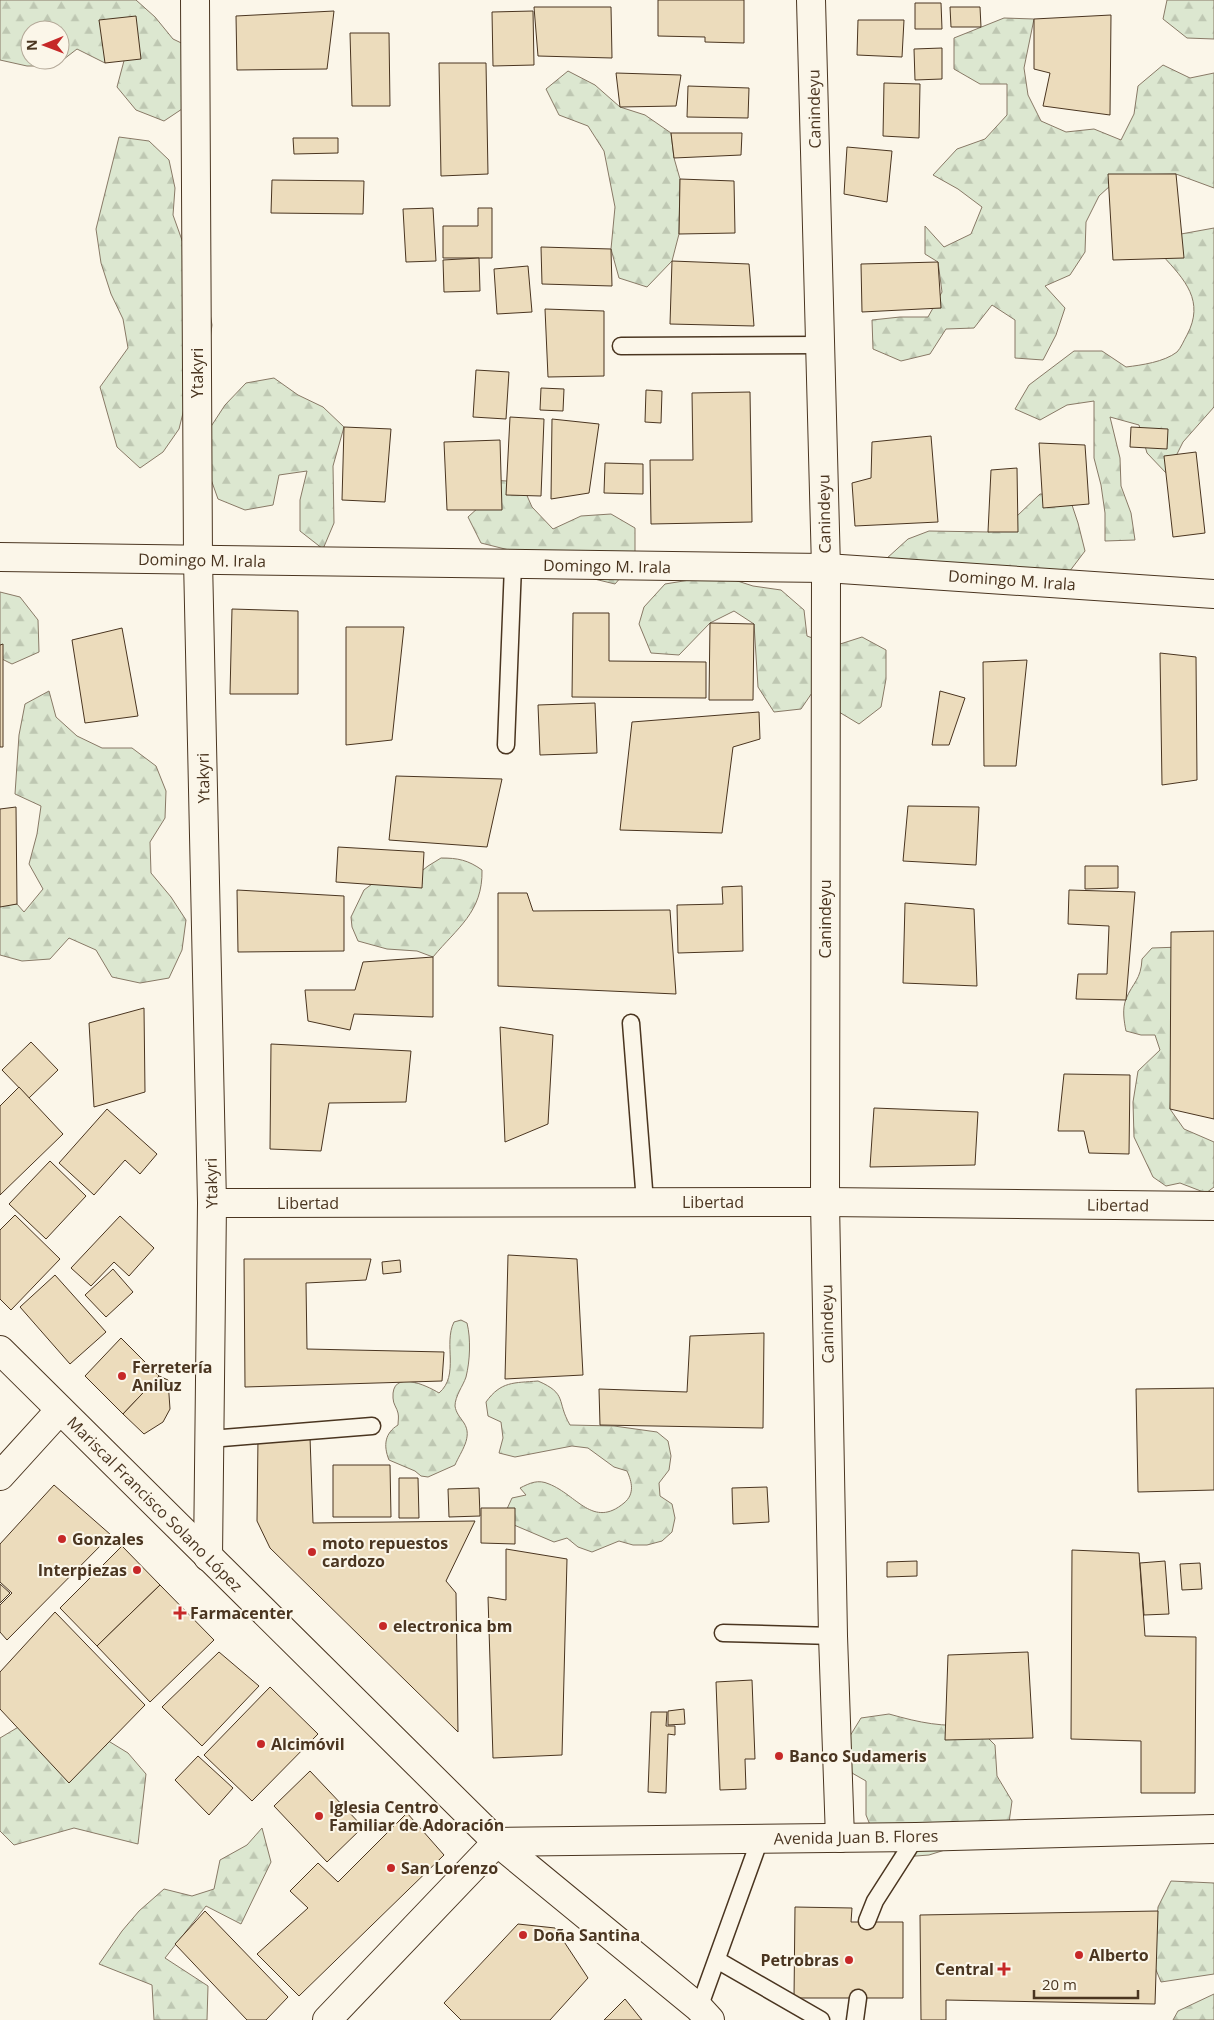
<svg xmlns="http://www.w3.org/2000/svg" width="1214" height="2020" viewBox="0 0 1214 2020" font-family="'Open Sans',sans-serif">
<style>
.forest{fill:url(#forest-firs);stroke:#887966;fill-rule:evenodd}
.building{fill:#ecdcbc;stroke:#4a3520}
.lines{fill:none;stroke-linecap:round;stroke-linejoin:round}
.service-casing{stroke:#4a3520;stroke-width:19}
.minor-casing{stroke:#4a3520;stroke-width:30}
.tertiary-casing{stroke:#4a3520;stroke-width:30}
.service{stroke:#fbf6e9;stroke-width:16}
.minor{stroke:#fbf6e9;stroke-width:28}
.tertiary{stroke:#fbf6e9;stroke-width:28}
.poi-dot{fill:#c62828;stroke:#fbf6e9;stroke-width:2}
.labels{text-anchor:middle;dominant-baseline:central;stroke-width:4;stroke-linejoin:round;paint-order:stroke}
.street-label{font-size:16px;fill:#4a3520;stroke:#fbf6e9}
.poi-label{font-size:16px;font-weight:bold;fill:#4a3520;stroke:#fbf6e9;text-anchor:start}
</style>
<defs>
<pattern id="forest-firs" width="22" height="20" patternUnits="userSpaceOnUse" patternTransform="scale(1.25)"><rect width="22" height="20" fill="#dce7d0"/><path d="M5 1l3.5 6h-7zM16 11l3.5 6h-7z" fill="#bec7b2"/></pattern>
</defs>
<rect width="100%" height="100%" fill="#fbf6e9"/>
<g class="forest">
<path d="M 0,0 L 136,0 L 155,17 L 173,39 L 198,51 L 188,105 L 164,121 L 136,110 L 117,87 L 125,57 L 110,33 L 105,63 L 77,49 L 55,66 L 27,66 L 0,60 ZM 30,30 L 60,30 L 60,60 L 30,60 Z"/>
<polygon points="1167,0 1214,0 1214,39 1187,38 1163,19"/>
<polygon points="1004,18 1034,19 1024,68 1028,95 1041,121 1066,132 1094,129 1121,140 1134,114 1138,86 1163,65 1190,78 1214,73 1214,188 1176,174 1122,175 1099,196 1086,222 1085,252 1070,275 1045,286 1065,308 1056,335 1043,360 1015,358 1015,320 992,305 974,328 946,329 930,354 901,361 873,349 872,320 900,317 928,317 942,292 938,262 925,254 925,226 944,247 971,234 982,207 958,189 933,175 957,149 985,139 1007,115 1007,84 980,84 954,69 954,38"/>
<polygon points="568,71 595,85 620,107 645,115 671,133 674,158 680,179 679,234 672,261 647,287 619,278 611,249 615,207 604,151 588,126 559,115 546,89"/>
<polygon points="119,137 149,141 169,160 175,188 173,215 193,271 207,296 212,325 208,354 186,401 179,429 163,452 140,468 117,447 100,387 128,348 123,319 111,294 101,263 96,229"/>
<path d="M 1214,228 L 1214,407 L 1183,442 L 1167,474 L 1147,453 L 1139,425 L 1110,417 L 1120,458 L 1121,486 L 1131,513 L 1135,540 L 1105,541 L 1105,513 L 1101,485 L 1094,458 L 1094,401 L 1067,405 L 1040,420 L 1015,409 L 1029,385 L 1074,351 L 1102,351 L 1126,367 C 1142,365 1164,362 1177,352 C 1181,348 1184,340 1187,335 C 1205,301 1185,280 1162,255 L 1181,234 Z"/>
<polygon points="274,378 298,395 323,407 344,427 333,466 334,523 323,549 300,531 300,500 307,471 279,475 273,505 245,510 218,499 208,471 210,428 225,405 246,383"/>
<polygon points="492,480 521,482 532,507 553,529 581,516 611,514 635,528 635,561 615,584 586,577 537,552 509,550 481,543 468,517 490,497"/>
<polygon points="1040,494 1069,496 1078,523 1085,551 1066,576 955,582 927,589 898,587 886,559 908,539 929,531 989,532 1017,516"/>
<polygon points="725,577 753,586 781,590 804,610 807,636 834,646 862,637 886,650 886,679 881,707 859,724 834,709 816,687 801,709 774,712 758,687 754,624 734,611 710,623 679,655 651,653 639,624 644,607 665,584 696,579"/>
<polygon points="0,592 20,597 38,620 39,652 12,664 0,658"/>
<polygon points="49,691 56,717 77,736 102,748 132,748 156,766 166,791 165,818 150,842 151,873 171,897 186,920 182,950 169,978 140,983 112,977 96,950 69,938 50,959 22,961 0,955 0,906 17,904 24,912 43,889 29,864 37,834 41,806 15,794 19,735 25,704"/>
<path d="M 441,858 C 458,858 468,860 482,870 C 483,912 457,928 433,957 L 417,951 L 387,949 L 358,941 L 352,927 L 351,917 L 364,890 L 376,881 L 404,885 L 428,866 Z"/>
<path d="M 1181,947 L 1170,1109 L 1184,1129 L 1214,1142 L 1214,1187 L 1206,1193 L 1180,1183 L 1166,1186 L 1153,1177 L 1134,1137 L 1133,1102 L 1138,1071 L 1160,1050 L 1155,1035 L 1141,1035 L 1126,1031 C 1124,1021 1122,1009 1126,999 C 1133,982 1141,980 1142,959 L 1152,948 Z"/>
<path d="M 461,1320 L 467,1323 C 471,1339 470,1361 466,1377 C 463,1386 455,1396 455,1406 C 456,1413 460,1417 464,1423 C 473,1437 461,1451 455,1465 L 428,1477 L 421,1476 L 415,1471 L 389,1460 C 383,1445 385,1433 398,1425 C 398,1421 399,1417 398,1413 C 397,1408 393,1404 393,1398 C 391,1369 426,1385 439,1393 C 460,1375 443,1344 454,1322 Z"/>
<path d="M 538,1381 C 568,1394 556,1401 570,1425 L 614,1426 L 657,1432 L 668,1441 L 671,1456 L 669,1470 L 659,1483 L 660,1496 L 672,1504 L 675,1518 L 672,1532 L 662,1541 L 647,1545 L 633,1545 L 619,1541 L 592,1552 L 578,1547 L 567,1538 L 554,1542 L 514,1525 L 506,1511 L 512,1498 L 526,1495 L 520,1488 C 530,1483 538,1479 549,1484 C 577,1495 593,1529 624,1503 C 635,1494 632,1482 627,1471 L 614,1467 L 588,1448 L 572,1446 L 515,1457 L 499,1453 L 503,1438 L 501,1422 L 488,1416 L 486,1402 C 501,1381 514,1383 538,1381 Z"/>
<polygon points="87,1686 84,1726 128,1753 146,1774 138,1844 74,1828 14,1845 0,1831 0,1738"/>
<path d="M 889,1714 C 921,1723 941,1727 975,1725 L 995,1745 L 997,1776 L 1012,1801 L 1008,1830 L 929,1855 L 903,1857 L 877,1842 L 866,1815 L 866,1781 L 852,1773 L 845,1744 L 861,1718 Z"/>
<polygon points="262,1828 271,1862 241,1924 206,1906 165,1958 208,1986 207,2020 154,2020 152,1985 99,1964 122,1931 139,1911 164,1889 192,1896 214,1889 220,1860 247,1845"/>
<polygon points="1171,1881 1214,1883 1214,1974 1161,1982 1154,1965 1158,1907"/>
<polygon points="1214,1994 1214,2020 1173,2020 1178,2011"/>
</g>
<g class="building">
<polygon points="658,0 744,0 744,43 705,42 705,37 658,36"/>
<polygon points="915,3 941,3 942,29 915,29"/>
<polygon points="534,7 611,7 612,58 538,56"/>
<polygon points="950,7 980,7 981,27 951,27"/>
<polygon points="334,11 327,69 237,70 236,16"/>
<polygon points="533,11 534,65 493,66 492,12"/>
<polygon points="1111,15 1110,115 1043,106 1050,73 1034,69 1034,19"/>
<polygon points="136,16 141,59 105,63 99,20"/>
<polygon points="858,20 904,20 902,57 857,55"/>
<polygon points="350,33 389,33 390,106 352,106"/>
<polygon points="942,48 942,79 915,80 914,49"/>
<polygon points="439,63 486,63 488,174 441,176"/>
<polygon points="616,73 681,75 676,106 620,107"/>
<polygon points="884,83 920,84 919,138 883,136"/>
<polygon points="688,86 749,88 748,118 687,117"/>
<polygon points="671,133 742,133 741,155 674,158"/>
<polygon points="293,138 338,138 338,153 294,154"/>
<polygon points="847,147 892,151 887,202 844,194"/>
<polygon points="1108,174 1176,174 1184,258 1113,260"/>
<polygon points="680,179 734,181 735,233 679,234"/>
<polygon points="272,180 364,181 363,214 271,213"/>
<polygon points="433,208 436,261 406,262 403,209"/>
<polygon points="478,208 492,208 492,258 443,258 443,226 478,226"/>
<polygon points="541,247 611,249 612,286 542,284"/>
<polygon points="479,258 480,291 444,292 443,260"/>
<polygon points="672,261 749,264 754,326 670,324"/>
<polygon points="938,262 941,308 862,312 861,264"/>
<polygon points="528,266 532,312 497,314 494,269"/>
<polygon points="545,309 604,311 604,376 548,377"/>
<polygon points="476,370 509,372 506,419 473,417"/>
<polygon points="541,388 564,389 563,411 540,410"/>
<polygon points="646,390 662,391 661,423 645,422"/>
<polygon points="750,392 752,522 651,524 650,460 693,460 692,393"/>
<polygon points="510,417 544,419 541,496 506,495"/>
<polygon points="552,419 599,424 589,493 551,499"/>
<polygon points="344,427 391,429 385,502 342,500"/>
<polygon points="1131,427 1168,429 1167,449 1130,447"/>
<polygon points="931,436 938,522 855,526 852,483 871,478 872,442"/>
<polygon points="500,440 502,510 447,510 444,442"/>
<polygon points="1039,443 1085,445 1089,504 1043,508"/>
<polygon points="1196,452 1205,533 1173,537 1164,456"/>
<polygon points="605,463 643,464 643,494 604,493"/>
<polygon points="1017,468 1018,532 988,532 991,470"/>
<polygon points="232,609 298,611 298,694 230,694"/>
<polygon points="573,613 609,613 609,661 706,662 706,698 572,697"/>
<polygon points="710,623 754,624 753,700 709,700"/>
<polygon points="346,627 404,627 392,740 346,745"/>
<polygon points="122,628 138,716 85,723 72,640"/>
<polygon points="3,644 3,747 0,747 0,645"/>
<polygon points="1160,653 1196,657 1197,780 1162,785"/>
<polygon points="1027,660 1016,766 984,766 983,662"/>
<polygon points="940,691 965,698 949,745 932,745"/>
<polygon points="595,703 597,753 540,755 538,705"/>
<polygon points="759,712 760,739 733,747 722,833 620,830 632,722"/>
<polygon points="396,776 502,779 487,847 389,840"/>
<polygon points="908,806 979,807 976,865 903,861"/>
<polygon points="16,807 17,904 0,907 0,809"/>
<polygon points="338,847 424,852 422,888 336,882"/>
<polygon points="1085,866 1118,866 1118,888 1085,889"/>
<polygon points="742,886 743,951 678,953 677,905 723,904 722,887"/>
<polygon points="237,890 344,896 344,951 238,952"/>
<polygon points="1069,890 1135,892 1126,1000 1076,999 1078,974 1107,974 1109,926 1068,924"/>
<polygon points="498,893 527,893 533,911 670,910 676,994 498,986"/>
<polygon points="905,903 974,909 977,986 903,983"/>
<polygon points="1214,931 1214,1119 1170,1109 1171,932"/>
<polygon points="433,957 433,1017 354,1014 350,1030 308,1021 305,990 355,990 363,962"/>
<polygon points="144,1008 145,1092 94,1107 89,1023"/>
<polygon points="500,1027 553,1035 548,1124 505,1142"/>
<polygon points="31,1042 58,1070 29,1098 2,1070"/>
<polygon points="271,1044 411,1051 406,1102 329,1103 321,1151 270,1149"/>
<polygon points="1064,1074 1130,1075 1129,1154 1089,1153 1084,1131 1058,1131"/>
<polygon points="19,1087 63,1134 0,1195 0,1106"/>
<polygon points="874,1108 978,1112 975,1165 870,1167"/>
<polygon points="107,1109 157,1154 140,1174 125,1160 94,1195 59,1163"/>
<polygon points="50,1161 86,1196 46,1239 9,1204"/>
<polygon points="15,1215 60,1259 11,1310 0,1299 0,1230"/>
<polygon points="120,1216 154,1248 129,1276 114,1262 91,1286 71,1268"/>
<polygon points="508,1255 577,1259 583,1375 505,1379"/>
<polygon points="244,1259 371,1259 366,1280 306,1283 307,1349 444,1352 442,1381 245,1387"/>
<polygon points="400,1260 401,1272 383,1274 382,1262"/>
<polygon points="113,1269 133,1292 106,1317 85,1295"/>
<polygon points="55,1275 106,1332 70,1364 20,1307"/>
<polygon points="764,1333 763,1428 600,1425 599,1389 687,1392 690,1336"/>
<polygon points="121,1338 159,1376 123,1414 85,1376"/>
<polygon points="159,1376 168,1380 170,1409 163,1422 144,1434 123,1414"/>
<polygon points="1214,1388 1214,1490 1138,1492 1136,1389"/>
<polygon points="310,1437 313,1523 475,1521 446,1581 456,1593 458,1732 270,1548 257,1521 258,1438"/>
<polygon points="333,1465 390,1465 391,1517 333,1517"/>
<polygon points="399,1478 418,1478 419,1518 399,1518"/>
<polygon points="54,1485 111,1535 7,1640 0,1632 0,1605 12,1593 0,1582 0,1544"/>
<polygon points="767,1487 769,1522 733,1524 732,1488"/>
<polygon points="479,1488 480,1516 449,1517 448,1489"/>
<polygon points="481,1508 515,1508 515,1544 481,1543"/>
<polygon points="122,1546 160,1585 97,1646 60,1608"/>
<polygon points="506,1549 567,1559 562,1755 493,1758 488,1597 506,1600"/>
<polygon points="1072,1550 1139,1553 1145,1636 1196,1637 1195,1793 1141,1793 1141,1741 1071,1739"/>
<polygon points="917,1561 917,1576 887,1577 887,1562"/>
<polygon points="1165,1561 1169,1614 1144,1615 1140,1563"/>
<polygon points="1200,1563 1202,1589 1182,1590 1180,1564"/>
<polygon points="0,1584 10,1593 0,1603"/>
<polygon points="160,1585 214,1640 150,1702 97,1646"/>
<polygon points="55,1612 145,1705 69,1783 0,1709 0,1672"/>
<polygon points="219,1652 259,1686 202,1746 162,1707"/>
<polygon points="1028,1652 1033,1738 945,1740 948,1655"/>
<polygon points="752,1680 755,1759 745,1759 746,1789 720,1790 716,1682"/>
<polygon points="270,1687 318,1734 252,1801 204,1755"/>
<polygon points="684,1709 685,1724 668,1725 668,1711"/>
<polygon points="651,1712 667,1712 666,1726 675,1726 675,1735 668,1734 666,1793 648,1792"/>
<polygon points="198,1756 233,1788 209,1815 175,1780"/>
<polygon points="310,1771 363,1827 327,1862 274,1806"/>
<polygon points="407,1813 444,1855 299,1996 257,1954 308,1908 290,1891 318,1863 338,1882"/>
<polygon points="795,1907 852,1908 851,1922 903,1922 903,1998 794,1998"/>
<polygon points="205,1911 288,1997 266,2020 247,2020 175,1944"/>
<polygon points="1158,1911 1155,2004 946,2000 946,2020 921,2020 920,1915"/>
<polygon points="518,1924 555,1928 588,1978 550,2020 461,2020 444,2003"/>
<polygon points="625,1999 642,2020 604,2020"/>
</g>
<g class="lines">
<defs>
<g id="service">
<polyline points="621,346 820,345"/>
<polyline points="506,745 513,565"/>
<polyline points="631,1023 645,1202"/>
<polyline points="210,1439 372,1426"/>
<polyline points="723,1633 833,1636"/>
<polyline points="867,1921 875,1901 916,1837"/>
<polyline points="717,1960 821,2020"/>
<polyline points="699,2008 760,1839"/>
<polyline points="855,2020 858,1998"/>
</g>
<g id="minor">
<polyline points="195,0 198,560 212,1203 208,1557"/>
<polyline points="811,0 826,568 825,1202 833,1636 840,1838"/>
<polyline points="0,557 826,568 1214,594"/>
<polyline points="212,1203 825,1202 1214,1206"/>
<polyline points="0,1476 60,1410"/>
<polyline points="327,2020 497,1842"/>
</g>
<g id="tertiary">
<polyline points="0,1350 497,1842 699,2008 710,2020"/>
<polyline points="497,1842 916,1837 1214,1829"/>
</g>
</defs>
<use href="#service" class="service-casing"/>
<use href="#minor" class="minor-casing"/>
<use href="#tertiary" class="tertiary-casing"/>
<use href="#service" class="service"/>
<use href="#minor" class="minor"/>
<use href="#tertiary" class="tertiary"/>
</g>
<g class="poi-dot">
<circle cx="122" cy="1376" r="5"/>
<circle cx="62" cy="1539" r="5"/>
<circle cx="312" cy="1552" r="5"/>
<circle cx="137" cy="1570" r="5"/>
<path d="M177.5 1605.5h5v5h5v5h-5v5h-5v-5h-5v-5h5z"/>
<circle cx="383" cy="1626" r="5"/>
<circle cx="261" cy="1744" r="5"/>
<circle cx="779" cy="1756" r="5"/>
<circle cx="319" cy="1816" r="5"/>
<circle cx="391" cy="1868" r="5"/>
<circle cx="523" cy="1935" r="5"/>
<circle cx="1079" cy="1955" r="5"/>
<circle cx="849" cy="1960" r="5"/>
<path d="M1001.5 1961.5h5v5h5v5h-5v5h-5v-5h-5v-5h5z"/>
</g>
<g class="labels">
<g class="street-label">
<text transform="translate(814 109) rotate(-91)">Canindeyu</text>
<text transform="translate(197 373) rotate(-90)">Ytakyri</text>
<text transform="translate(824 514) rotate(-91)">Canindeyu</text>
<text transform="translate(202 560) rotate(1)">Domingo M. Irala</text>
<text transform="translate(607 566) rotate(1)">Domingo M. Irala</text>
<text transform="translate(1012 580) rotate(4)">Domingo M. Irala</text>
<text transform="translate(203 778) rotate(-91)">Ytakyri</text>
<text transform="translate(825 919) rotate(-90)">Canindeyu</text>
<text transform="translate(211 1183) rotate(-91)">Ytakyri</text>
<text x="713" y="1202">Libertad</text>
<text x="308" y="1203">Libertad</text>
<text transform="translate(1118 1205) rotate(1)">Libertad</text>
<text transform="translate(827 1324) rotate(-91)">Canindeyu</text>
<text transform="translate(155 1504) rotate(45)">Mariscal Francisco Solano López</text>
<text transform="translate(856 1837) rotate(-1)">Avenida Juan B. Flores</text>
</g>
<g class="poi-label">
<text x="132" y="1367">Ferretería<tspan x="132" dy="18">Aniluz</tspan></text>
<text x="72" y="1539">Gonzales</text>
<text x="322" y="1543">moto repuestos<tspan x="322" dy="18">cardozo</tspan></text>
<text x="127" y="1570" text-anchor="end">Interpiezas</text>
<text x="190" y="1613">Farmacenter</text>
<text x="393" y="1626">electronica bm</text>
<text x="271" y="1744">Alcimóvil</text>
<text x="789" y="1756">Banco Sudameris</text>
<text x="329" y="1807">Iglesia Centro<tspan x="329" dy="18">Familiar de Adoración</tspan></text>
<text x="401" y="1868">San Lorenzo</text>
<text x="533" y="1935">Doña Santina</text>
<text x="1089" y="1955">Alberto</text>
<text x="839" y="1960" text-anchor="end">Petrobras</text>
<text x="994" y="1969" text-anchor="end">Central</text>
</g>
</g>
<g transform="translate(45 45) rotate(269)"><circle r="24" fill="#fbf6e9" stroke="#b4a999"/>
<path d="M0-4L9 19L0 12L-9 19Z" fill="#c62828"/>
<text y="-8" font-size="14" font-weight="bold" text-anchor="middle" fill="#4a3520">N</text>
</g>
<path d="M1034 1990v8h104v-8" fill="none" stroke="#4a3520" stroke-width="2.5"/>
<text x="1042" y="1990" font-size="15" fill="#4a3520" stroke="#fbf6e9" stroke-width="4" paint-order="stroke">20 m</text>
</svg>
